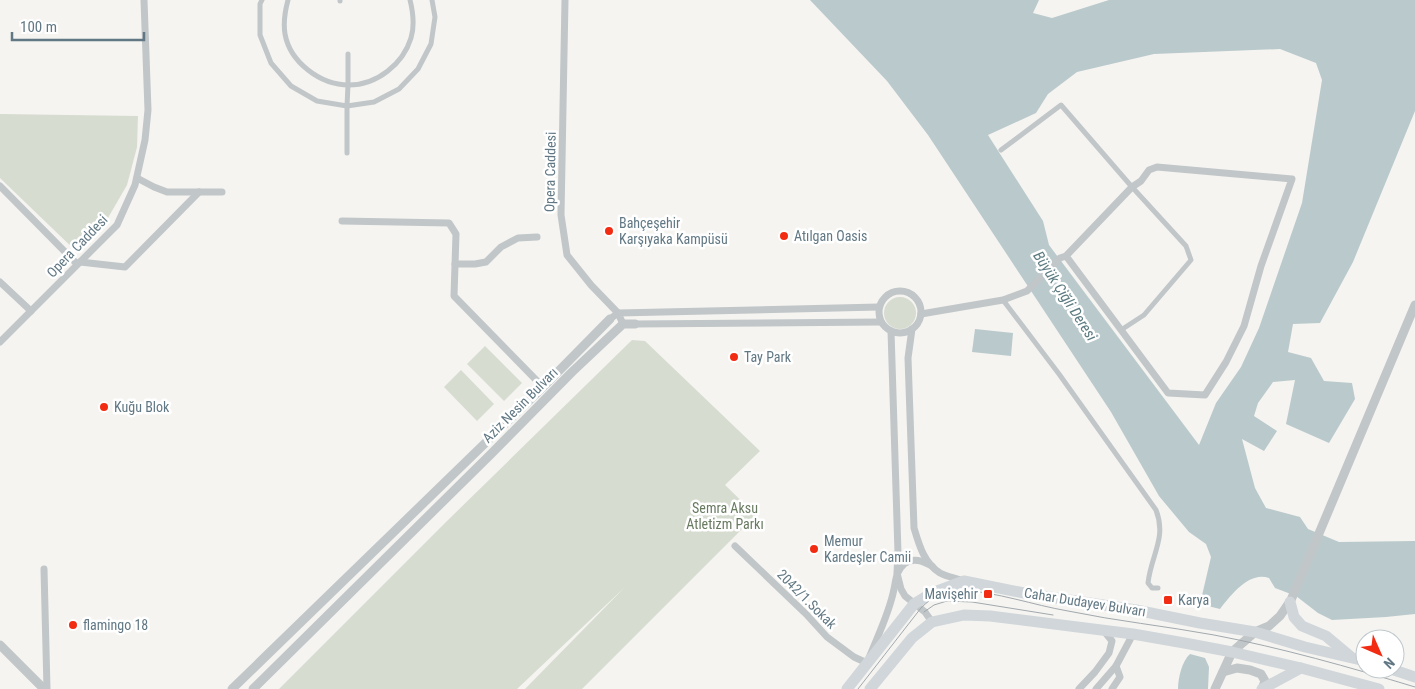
<svg xmlns="http://www.w3.org/2000/svg" width="1415" height="689" viewBox="0 0 1415 689" font-family="'Roboto Condensed',sans-serif">
<style>
.green{fill:#d6dcd0}
.water{fill:#bac9cc;fill-rule:evenodd}
.lines{fill:none;stroke-linecap:round;stroke-linejoin:round}
.pedestrian{stroke:#c1c6c9;stroke-width:5}
.minor{stroke:#c1c6c9;stroke-width:7}
.tertiary{stroke:#c1c6c9;stroke-width:9}
.primary{stroke:#d0d6da;stroke-width:11}
.tram{stroke:#a1a9ae;stroke-width:1}
.poi-dot{fill:#f22c12;stroke:#fff;stroke-width:2}
.labels{text-anchor:middle;dominant-baseline:central;stroke-width:5;stroke-linejoin:round;paint-order:stroke}
.street-label{font-size:14px;fill:#617884;stroke:#fff}
.poi-label{font-size:14px;fill:#617884;stroke:#fff;text-anchor:start}
.park-label{font-size:14px;fill:#687a60;stroke:#fff}
.water-label{font-size:15px;font-style:italic;fill:#5c7b81;stroke:#fff}
</style>
<rect width="100%" height="100%" fill="#f5f4f0"/>
<g class="green">
<polygon points="0,114 138,116 137,147 127,185 101,230 78,253 0,178"/>
<circle cx="900" cy="313" r="16"/>
<polygon points="632,340 645,341 760,451 725,485 756,515 582,689 525,689 625,587 517,689 279,689 446,522"/>
<polygon points="485,346 522,383 504,401 467,364"/>
<polygon points="461,370 494,404 477,421 444,387"/>
</g>
<g class="water">
<path d="M 810,0 L 1039,0 L 1033,13 L 1052,18 L 1109,0 L 1415,0 L 1415,111 L 1353,262 L 1320,323 L 1293,324 L 1288,352 L 1311,358 L 1324,381 L 1352,383 L 1355,399 L 1329,443 L 1286,424 L 1295,380 L 1273,382 L 1258,403 L 1254,416 L 1277,431 L 1264,451 L 1242,439 L 1255,488 L 1266,508 L 1300,517 L 1308,529 L 1339,542 L 1415,541 L 1415,614 L 1386,617 L 1332,620 L 1318,613 L 1296,596 L 1275,588 L 1269,578 C 1249,571 1231,595 1220,609 L 1200,604 L 1211,557 L 1206,544 L 1189,532 L 1159,496 L 1111,412 L 928,135 L 887,81 ZM 1280,49 L 1316,63 L 1322,80 L 1302,203 L 1259,328 L 1241,367 L 1216,403 L 1199,445 L 1049,245 L 1043,221 L 988,135 L 1036,113 L 1048,94 L 1077,72 L 1154,54 Z"/>
<polygon points="975,329 1013,333 1011,356 972,352"/>
<path d="M 1190,654 L 1205,658 L 1209,667 L 1208,689 L 1178,689 C 1178,678 1182,661 1190,654 Z"/>
</g>
<g class="lines">
<g class="pedestrian">
<polyline points="262,0 260,4 260,35 271,63 291,86 317,101 347,106 374,102 399,89 418,69 431,44 435,17 432,0"/>
<path d="M 288,0 C 285,11 283,22 285,34 C 290,62 320,85 349,85 C 377,85 403,64 411,38 C 415,25 413,12 410,0"/>
<polyline points="340,1 340,0"/>
<polyline points="1001,150 1061,105 1132,187 1186,246 1191,260 1144,315 1121,330"/>
<polyline points="347,153 347,106 348,85 348,54"/>
<path d="M 1003,300 L 1059,374 L 1156,510 C 1167,538 1151,555 1148,583 L 1152,588 L 1158,588"/>
</g>
<g class="minor">
<polyline points="565,0 561,215 567,255 591,285 618,313 610,319"/>
<polyline points="137,178 154,187 167,192 222,192"/>
<polyline points="0,186 77,264"/>
<polyline points="342,221 449,223 456,234 454,296 543,387"/>
<polyline points="80,262 125,267 199,192"/>
<polyline points="455,264 475,264 486,262 501,247 518,238 537,237"/>
<polyline points="0,282 31,311"/>
<circle cx="900" cy="312" r="21"/>
<polyline points="921,314 1003,300 1027,291 1060,258 1066,256 1132,187 1141,181 1149,170 1157,167 1292,179 1261,266 1244,326 1226,362 1205,395 1168,393 1066,256"/>
<polyline points="623,324 618,313 879,307"/>
<polyline points="635,324 881,322"/>
<path d="M 912,329 L 908,358 L 914,528 C 919,545 924,563 940,573 C 947,577 956,578 964,581"/>
<polyline points="891,331 898,553 897,573 901,589 905,596 925,612 932,622"/>
<polyline points="0,342 117,225 135,185 145,140 148,110 144,0"/>
<path d="M 735,546 L 806,614 L 827,637 L 854,657 L 867,663 C 876,639 889,615 894,589 C 896,580 896,571 904,564 C 913,557 923,561 932,566"/>
<polyline points="44,569 47,689"/>
<polyline points="1079,689 1095,672 1109,653 1112,641 1104,631"/>
<polyline points="1096,689 1116,666 1133,634"/>
<polyline points="1112,689 1120,677 1116,666"/>
</g>
<g class="tertiary">
<polyline points="0,645 44,689"/>
<polyline points="1223,672 1237,668 1250,670 1261,674 1265,681 1262,689"/>
<polyline points="232,689 543,387 610,319"/>
<polyline points="253,689 491,454 572,372 623,324 635,324"/>
<polyline points="1215,689 1232,652 1255,632 1269,626 1280,616 1291,600 1415,305"/>
</g>
<g class="primary">
<polyline points="1290,602 1294,617 1302,626 1326,636 1351,657"/>
<polyline points="1391,669 1415,677"/>
<polyline points="847,689 914,604 932,593 964,581 1029,594 1136,610 1200,623 1255,632 1305,647 1365,661"/>
<polyline points="870,689 912,638 932,622 964,615 990,616 1133,634 1190,644 1232,652 1301,668 1379,689"/>
<polyline points="1262,689 1301,668"/>
</g>
<g class="tram">
<polyline points="924,612 934,605 947,601 972,602 1053,615"/>
<path d="M 858,689 L 921,608 C 932,597 945,589 961,590 C 997,592 1033,605 1068,611 C 1116,621 1165,626 1214,635 C 1282,648 1349,667 1415,687"/>
</g>
</g>
<g class="poi-dot">
<circle cx="609" cy="231" r="5"/>
<circle cx="784" cy="236" r="5"/>
<circle cx="734" cy="357" r="5"/>
<circle cx="104" cy="407" r="5"/>
<circle cx="814" cy="549" r="5"/>
<rect x="983" y="589" width="10" height="10" rx="2.5"/>
<rect x="1163" y="595" width="10" height="10" rx="2.5"/>
<circle cx="73" cy="625" r="5"/>
</g>
<g class="labels">
<g class="street-label">
<text transform="translate(550 172) rotate(-89)">Opera Caddesi</text>
<text transform="translate(77 246) rotate(-46)">Opera Caddesi</text>
<text transform="translate(520 405) rotate(-45)">Aziz Nesin Bulvarı</text>
<text transform="translate(807 599) rotate(45)">2042/1.Sokak</text>
<text transform="translate(1085 602) rotate(9)">Cahar Dudayev Bulvarı</text>
</g>
<g class="poi-label">
<text x="619" y="223">Bahçeşehir<tspan x="619" dy="16">Karşıyaka Kampüsü</tspan></text>
<text x="794" y="236">Atılgan Oasis</text>
<text x="744" y="357">Tay Park</text>
<text x="114" y="407">Kuğu Blok</text>
<text x="824" y="541">Memur<tspan x="824" dy="16">Kardeşler Camii</tspan></text>
<text x="978" y="594" text-anchor="end">Mavişehir</text>
<text x="1178" y="600">Karya</text>
<text x="83" y="625">flamingo 18</text>
</g>
<g class="park-label">
<text x="725" y="508">Semra Aksu<tspan x="725" dy="16">Atletizm Parkı</tspan></text>
</g>
<g class="water-label">
<text transform="translate(1065 296) rotate(57)">Büyük Çiğli Deresi</text>
</g>
</g>
<g transform="translate(1380 654) rotate(135)"><circle r="24" fill="#ffffff" stroke="#c0c9ce"/>
<path d="M0-4L9 19L0 12L-9 19Z" fill="#f22c12"/>
<text y="-8" font-size="14" font-weight="bold" text-anchor="middle" fill="#617884">N</text>
</g>
<path d="M12 32v8h132v-8" fill="none" stroke="#617884" stroke-width="2.5"/>
<text x="20" y="32" font-size="15" fill="#617884" stroke="#ffffff" stroke-width="4" paint-order="stroke">100 m</text>
</svg>
